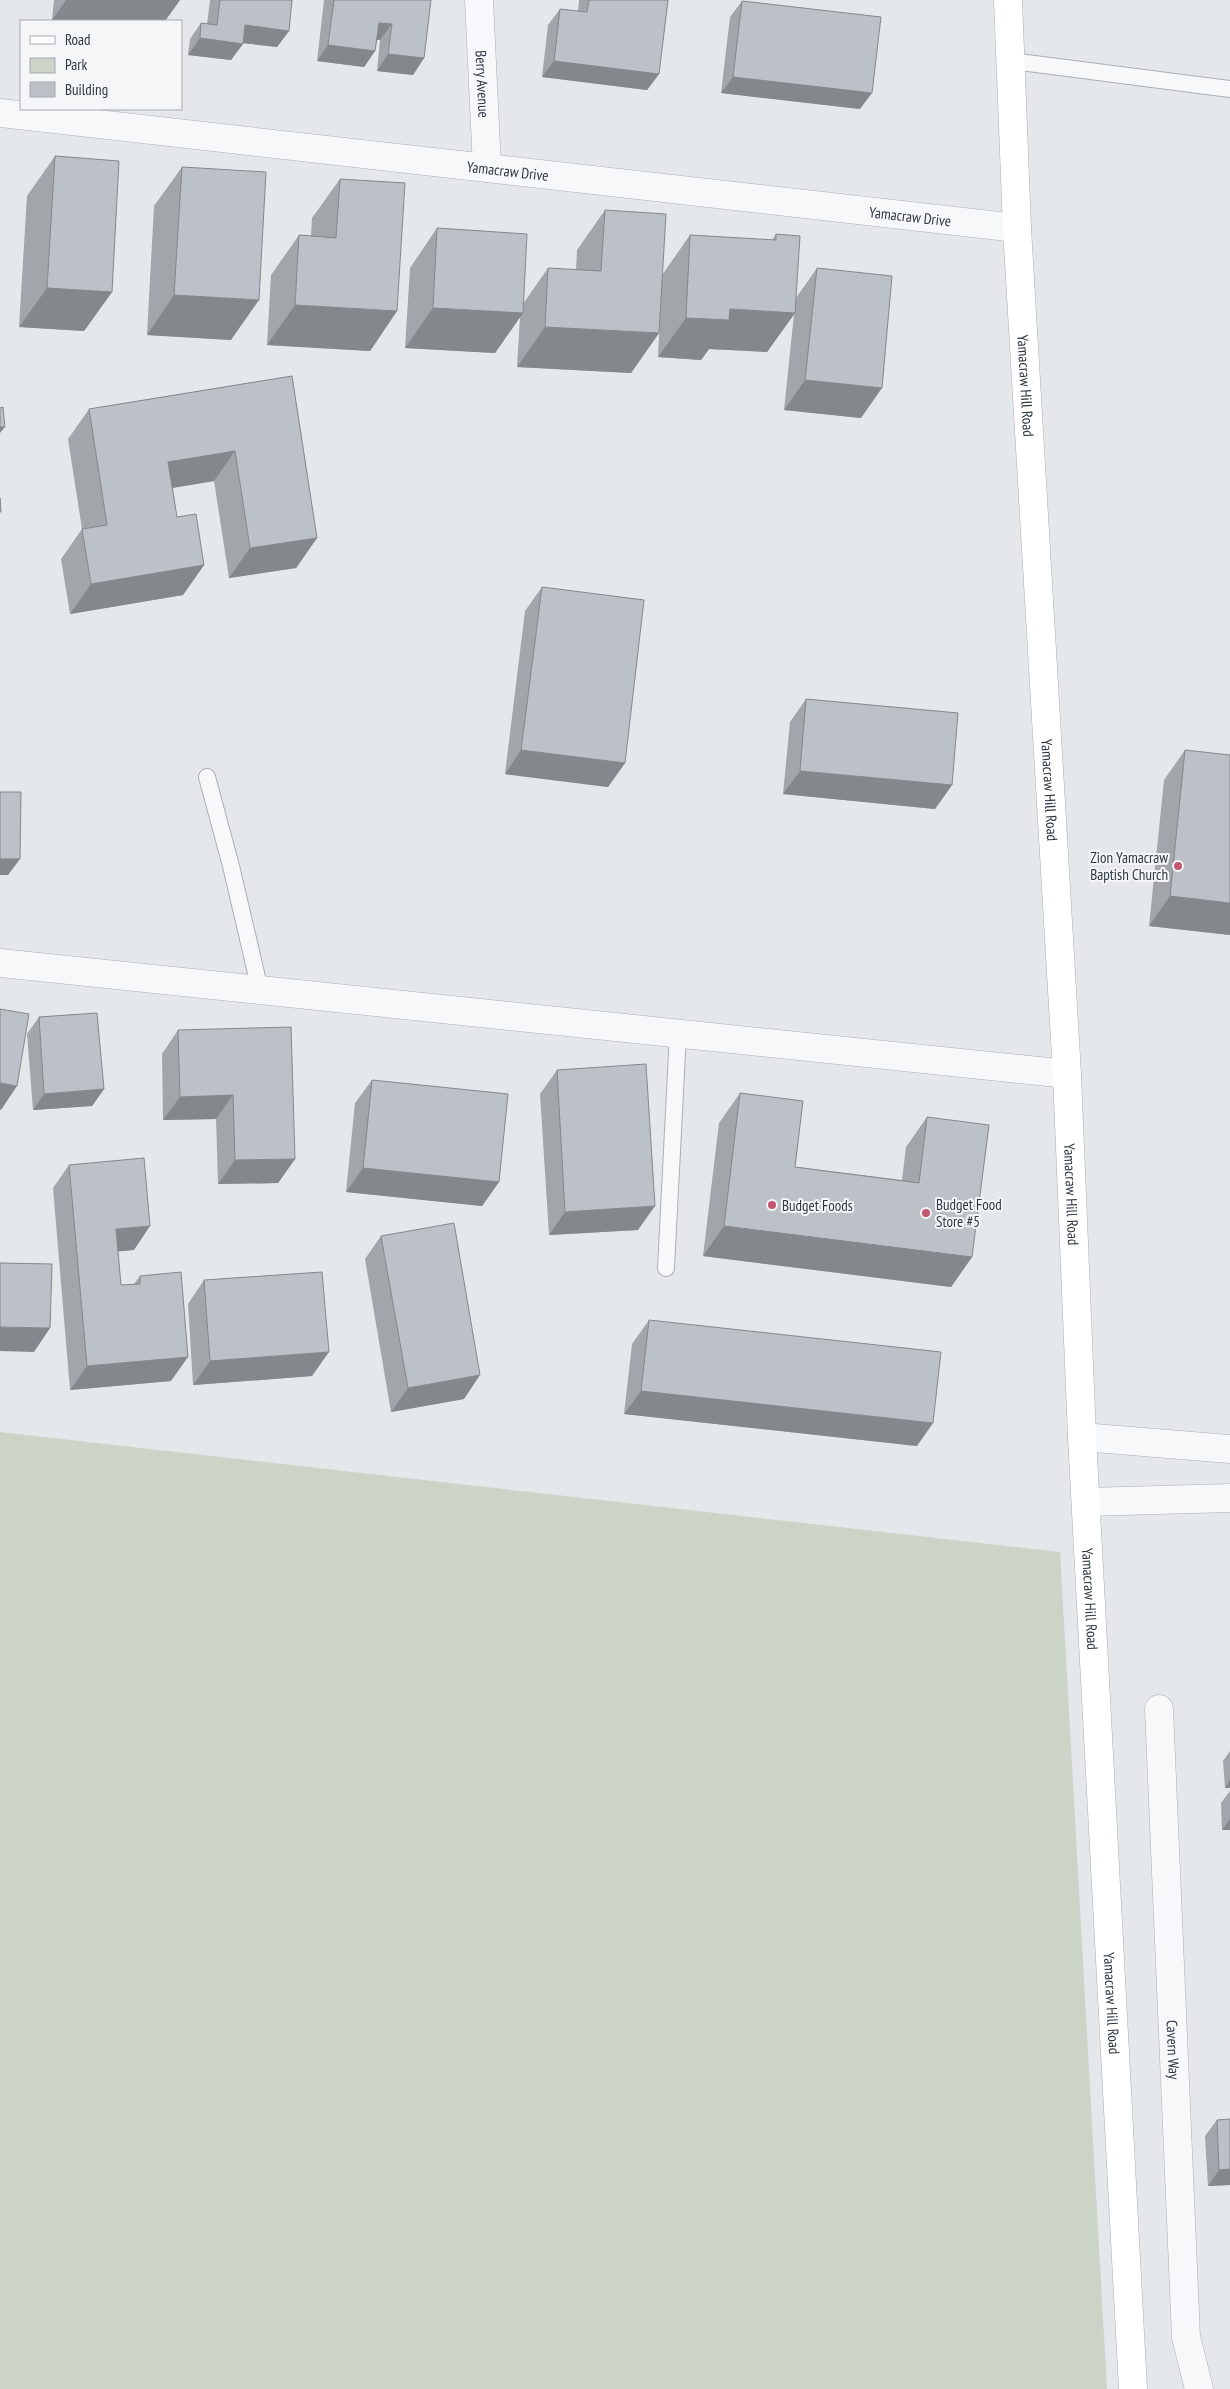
<svg xmlns="http://www.w3.org/2000/svg" width="1230" height="2389" viewBox="0 0 1230 2389" font-family="'PT Sans Narrow',sans-serif">
<style>
.green{fill:#cbd4c7}
.lines{fill:none;stroke-linecap:round;stroke-linejoin:round}
.service-casing{stroke:#aaafb5;stroke-width:18}
.minor-casing{stroke:#aaafb5;stroke-width:29}
.tertiary-casing{stroke:#aaafb5;stroke-width:29}
.secondary-casing{stroke:#aaafb5;stroke-width:29}
.service{stroke:#f7f8fa;stroke-width:16}
.minor{stroke:#f7f8fa;stroke-width:28}
.tertiary{stroke:#f7f8fa;stroke-width:28}
.secondary{stroke:#fff;stroke-width:28}
.wall{fill:#a2a6ab}
.shaded-wall{fill:#84878b}
.building{fill:#bcc1c7;stroke:#84878b}
.poi-dot{fill:#c35771;stroke:#f4f6f8;stroke-width:2}
.labels{text-anchor:middle;dominant-baseline:central;stroke-width:4;stroke-linejoin:round;paint-order:stroke}
.street-label{font-size:15px;fill:#2e3742;stroke:#f4f6f8}
.poi-label{font-size:15px;fill:#2e3742;stroke:#f4f6f8;text-anchor:start}
</style>
<rect width="100%" height="100%" fill="#e5e8eb"/>
<polygon class="green" points="0,1432 1060,1552 1107,2389 0,2389"/>
<g class="lines">
<defs>
<g id="service">
<polyline points="1012,61 1230,89"/>
<polyline points="207,777 231,866 260,990"/>
<polyline points="666,1268 678,1033"/>
</g>
<g id="minor">
<path id="s1" d="M 479,0 L 487,168"/>
<path id="s2" d="M 0,113 L 1017,228"/>
<polyline points="0,963 1067,1074"/>
<path id="s3" d="M 1159,1709 L 1186,2337 L 1199,2389"/>
</g>
<g id="tertiary">
<polyline points="1082,1437 1230,1449"/>
<polyline points="1086,1502 1230,1498"/>
</g>
<g id="secondary">
<path id="s4" d="M 1008,0 L 1017,228 L 1067,1074 L 1082,1437 L 1133,2389"/>
</g>
</defs>
<use href="#service" class="service-casing"/>
<use href="#minor" class="minor-casing"/>
<use href="#tertiary" class="tertiary-casing"/>
<use href="#secondary" class="secondary-casing"/>
<use href="#service" class="service"/>
<use href="#minor" class="minor"/>
<use href="#tertiary" class="tertiary"/>
<use href="#secondary" class="secondary"/>
</g>
<g class="wall">
<polygon points="54,0 180,0 165,21 60,21 52,20"/>
<polygon points="210,0 292,0 289,31 277,47 243,43 231,60 188,55 190,39 201,23 207,24"/>
<polygon points="324,0 431,0 424,58 413,75 377,71 380,40 377,40 375,51 364,67 317,61"/>
<polygon points="579,0 668,0 659,74 647,90 542,77 548,25 560,9 578,11"/>
<polygon points="742,1 860,109 721,93 730,17"/>
<polygon points="55,156 112,292 84,331 19,327 27,196"/>
<polygon points="182,167 231,340 147,335 154,206"/>
<polygon points="340,179 397,311 370,351 267,345 271,275 299,235 311,236 312,218"/>
<polygon points="605,210 659,333 631,373 517,367 520,317 495,353 405,348 410,268 437,228 523,304 548,268 576,270 577,250"/>
<polygon points="776,234 796,298 817,268 861,418 784,410 794,314 767,352 709,349 701,360 658,357 662,275 690,235 772,240"/>
<polygon points="292,376 317,538 296,568 229,578 214,481 173,488 177,517 204,565 183,595 70,614 61,559 82,529 68,439 89,409"/>
<polygon points="542,587 625,763 608,787 505,774 525,611"/>
<polygon points="806,699 952,785 935,809 783,794 790,722"/>
<polygon points="1185,750 1230,935 1149,926 1164,780"/>
<polygon points="39,1017 104,1089 92,1106 33,1110 27,1034"/>
<polygon points="178,1030 295,1159 278,1183 218,1184 216,1119 163,1120 162,1054"/>
<polygon points="557,1070 638,1230 549,1235 540,1094"/>
<polygon points="372,1080 499,1182 482,1206 346,1192 355,1103"/>
<polygon points="740,1093 795,1167 902,1180 906,1147 927,1117 972,1257 951,1287 703,1256 719,1123"/>
<polygon points="69,1165 134,1250 118,1251 121,1285 134,1284 140,1276 171,1381 70,1390 53,1188"/>
<polygon points="381,1236 464,1399 391,1412 365,1259"/>
<polygon points="204,1280 312,1376 193,1385 188,1304"/>
<polygon points="649,1320 917,1446 624,1414 632,1344"/>
<polygon points="1230,1751 1230,1788 1225,1788 1223,1761"/>
<polygon points="1230,1791 1230,1830 1222,1830 1221,1803"/>
<polygon points="1217,2120 1230,2185 1208,2186 1205,2136"/>
</g>
<g class="shaded-wall">
<polygon points="66,0 180,0 165,21 60,21 52,20"/>
<polygon points="379,23 392,24 380,40 367,39"/>
<polygon points="245,25 289,31 277,47 233,42"/>
<polygon points="200,38 243,44 231,60 188,55"/>
<polygon points="328,45 375,51 364,67 317,61"/>
<polygon points="388,54 424,58 413,75 377,71"/>
<polygon points="554,61 659,74 647,90 542,77"/>
<polygon points="733,77 872,93 860,109 721,93"/>
<polygon points="47,288 112,292 84,331 19,327"/>
<polygon points="174,295 259,300 231,340 147,335"/>
<polygon points="295,305 397,311 370,351 267,345"/>
<polygon points="433,308 523,313 495,353 405,348"/>
<polygon points="730,309 795,313 767,352 709,349 701,360 658,357 686,318"/>
<polygon points="545,327 659,333 631,373 517,367"/>
<polygon points="805,380 882,388 861,418 784,410"/>
<polygon points="0,427 5,427 0,433"/>
<polygon points="235,451 214,481 147,492 168,462"/>
<polygon points="317,538 296,568 229,578 250,548"/>
<polygon points="204,565 183,595 70,614 91,584"/>
<polygon points="521,750 625,763 608,787 505,774"/>
<polygon points="800,771 952,785 935,809 783,794"/>
<polygon points="0,859 20,859 8,875 0,875"/>
<polygon points="1170,896 1230,903 1230,935 1149,926"/>
<polygon points="0,1083 17,1086 1,1110 0,1109"/>
<polygon points="104,1089 92,1106 33,1110 44,1094"/>
<polygon points="233,1095 216,1119 163,1120 180,1097"/>
<polygon points="295,1159 278,1183 218,1184 235,1160"/>
<polygon points="363,1168 499,1182 482,1206 346,1192"/>
<polygon points="655,1206 638,1230 549,1235 565,1212"/>
<polygon points="150,1226 134,1250 100,1253 116,1229"/>
<polygon points="724,1226 972,1257 951,1287 703,1256"/>
<polygon points="0,1327 50,1328 34,1352 0,1351"/>
<polygon points="329,1352 312,1376 193,1385 210,1361"/>
<polygon points="188,1357 171,1381 70,1390 87,1366"/>
<polygon points="480,1375 464,1399 391,1412 408,1388"/>
<polygon points="641,1391 933,1423 917,1446 624,1414"/>
<polygon points="1230,1780 1230,1788 1225,1788"/>
<polygon points="1230,1819 1230,1830 1222,1830"/>
<polygon points="1230,2169 1230,2185 1208,2186 1219,2170"/>
</g>
<g class="building">
<polygon points="220,0 292,0 289,31 245,25 243,44 200,38 201,23 217,25"/>
<polygon points="334,0 431,0 424,58 388,54 392,24 379,23 375,51 328,45"/>
<polygon points="589,0 668,0 659,74 554,61 560,9 587,12"/>
<polygon points="742,1 881,17 872,93 733,77"/>
<polygon points="55,156 119,161 112,292 47,288"/>
<polygon points="182,167 266,172 259,300 174,295"/>
<polygon points="340,179 405,183 397,311 295,305 299,235 336,238"/>
<polygon points="605,210 666,214 659,333 545,327 548,268 601,271"/>
<polygon points="437,228 527,234 523,313 433,308"/>
<polygon points="776,234 800,236 795,313 730,309 729,320 686,318 690,235 776,240"/>
<polygon points="817,268 892,276 882,388 805,380"/>
<polygon points="292,376 317,538 250,548 235,451 168,462 177,517 196,514 204,565 91,584 82,529 107,525 89,409"/>
<polygon points="3,407 5,427 0,427 0,408"/>
<polygon points="0,498 1,512 0,512"/>
<polygon points="542,587 644,600 625,763 521,750"/>
<polygon points="806,699 958,713 952,785 800,771"/>
<polygon points="1185,750 1230,755 1230,903 1170,896"/>
<polygon points="0,792 21,792 20,859 0,859"/>
<polygon points="0,1009 29,1014 17,1086 0,1083"/>
<polygon points="97,1013 104,1089 44,1094 39,1017"/>
<polygon points="291,1027 295,1159 235,1160 233,1095 180,1097 178,1030"/>
<polygon points="646,1064 655,1206 565,1212 557,1070"/>
<polygon points="372,1080 508,1094 499,1182 363,1168"/>
<polygon points="740,1093 803,1101 795,1167 919,1183 927,1117 989,1125 972,1257 724,1226"/>
<polygon points="144,1158 150,1226 116,1229 121,1285 140,1284 140,1276 181,1272 188,1357 87,1366 69,1165"/>
<polygon points="454,1223 480,1375 408,1388 381,1236"/>
<polygon points="0,1263 52,1264 50,1328 0,1327"/>
<polygon points="322,1272 329,1352 210,1361 204,1280"/>
<polygon points="649,1320 941,1352 933,1423 641,1391"/>
<polygon points="1230,2119 1230,2169 1219,2170 1217,2120"/>
</g>
<g class="poi-dot">
<circle cx="1178" cy="866" r="5"/>
<circle cx="772" cy="1205" r="5"/>
<circle cx="926" cy="1213" r="5"/>
</g>
<g class="labels">
<g class="street-label">
<text stroke="none"><textPath href="#s1" startOffset="84">Berry Avenue</textPath></text>
<text stroke="none"><textPath href="#s2" startOffset="511">Yamacraw Drive</textPath></text>
<text stroke="none"><textPath href="#s2" startOffset="916">Yamacraw Drive</textPath></text>
<text stroke="none"><textPath href="#s4" startOffset="386">Yamacraw Hill Road</textPath></text>
<text stroke="none"><textPath href="#s4" startOffset="791">Yamacraw Hill Road</textPath></text>
<text stroke="none"><textPath href="#s4" startOffset="1196">Yamacraw Hill Road</textPath></text>
<text stroke="none"><textPath href="#s4" startOffset="1601">Yamacraw Hill Road</textPath></text>
<text stroke="none"><textPath href="#s4" startOffset="2006">Yamacraw Hill Road</textPath></text>
<text stroke="none"><textPath href="#s3" startOffset="341">Cavern Way</textPath></text>
</g>
<g class="poi-label">
<text x="1168" y="857" text-anchor="end">Zion Yamacraw<tspan x="1168" dy="17">Baptish Church</tspan></text>
<text x="936" y="1204">Budget Food<tspan x="936" dy="17">Store #5</tspan></text>
<text x="782" y="1205">Budget Foods</text>
</g>
</g>
<rect x="20" y="20" width="162" height="90" fill="#f4f6f8" stroke="#a5aaaf"/>
<rect x="30" y="36" width="25" height="8" fill="#ffffff" stroke="#a5aaaf"/>
<text x="65" y="45" font-size="15" fill="#2e3742">Road</text>
<rect x="30" y="58" width="25" height="15" fill="#cbd4c7" stroke="#a5aaaf"/>
<text x="65" y="70" font-size="15" fill="#2e3742">Park</text>
<rect x="30" y="82" width="25" height="15" fill="#bcc1c7" stroke="#a5aaaf"/>
<text x="65" y="95" font-size="15" fill="#2e3742">Building</text>
</svg>
